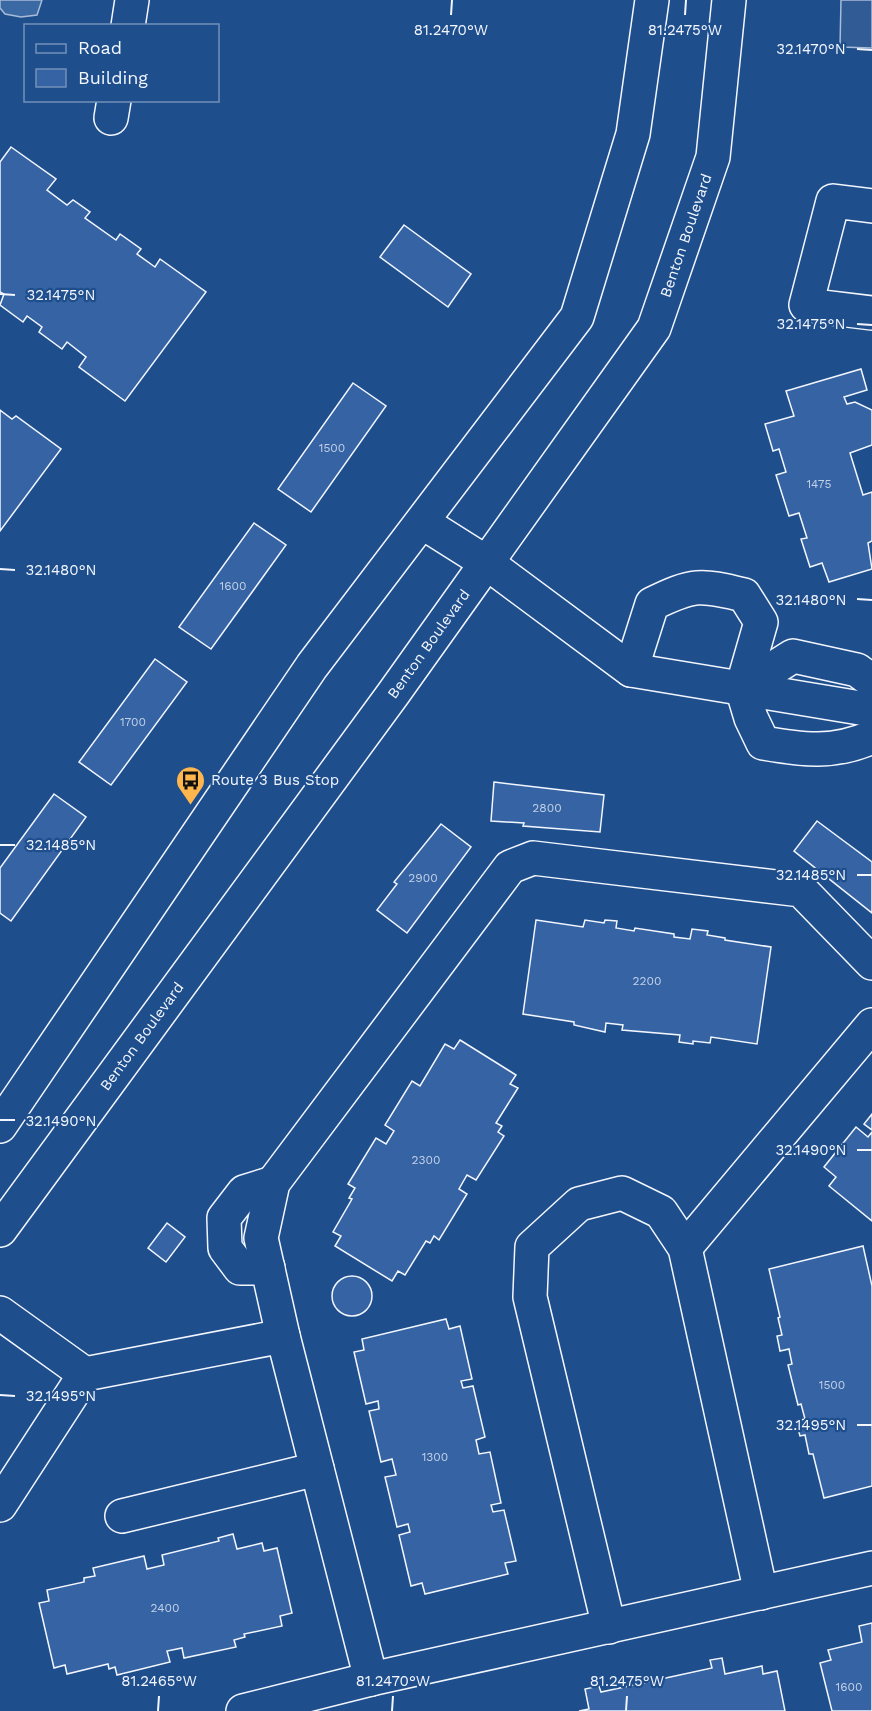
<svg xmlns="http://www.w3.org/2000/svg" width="872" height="1711" viewBox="0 0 872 1711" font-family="'Work Sans',sans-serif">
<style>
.parking{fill:#305b95;stroke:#a8bbd7;stroke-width:1.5}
.water{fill:#3b69a3;stroke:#a8bbd7;stroke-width:1.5}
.building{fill:#3563a3;stroke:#f2f6ff;stroke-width:1.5}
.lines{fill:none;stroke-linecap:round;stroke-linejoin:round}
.minor-casing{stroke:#f2f6ff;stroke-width:36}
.minor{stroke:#1f4e8c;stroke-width:33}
.ticks{fill:none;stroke:#f2f6ff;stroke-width:2}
.labels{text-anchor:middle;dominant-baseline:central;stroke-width:4.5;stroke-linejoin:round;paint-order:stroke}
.number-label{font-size:12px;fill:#c3d1e8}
.street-label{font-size:15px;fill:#f2f6ff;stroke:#1f4e8c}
.poi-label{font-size:15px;fill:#f2f6ff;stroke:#1f4e8c;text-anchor:start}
.ticks-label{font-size:15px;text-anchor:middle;fill:#f2f6ff;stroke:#1f4e8c;stroke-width:4.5;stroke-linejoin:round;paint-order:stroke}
</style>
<rect width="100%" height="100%" fill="#1f4e8c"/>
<polygon class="parking" points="841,0 872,0 872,48 840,47"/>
<polygon class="water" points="0,0 42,0 37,15 21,17 5,14 0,8"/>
<g class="building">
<polygon points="11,147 56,179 47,190 67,205 73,200 90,212 85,218 116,240 120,234 141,249 137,254 155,267 160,259 206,292 125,401 79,367 86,357 67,342 62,349 39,332 42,327 27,316 23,322 0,305 4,294 0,292 0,162"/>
<polygon points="404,225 471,274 448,307 380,257"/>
<polygon points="861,369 867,390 844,397 847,404 855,402 872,410 872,445 850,453 863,495 872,492 872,541 868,543 872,569 829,582 822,563 810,567 801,539 807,538 799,513 789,516 776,475 786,472 779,449 773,451 765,424 794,416 786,391"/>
<polygon points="353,383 386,406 311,512 278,489"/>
<polygon points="0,410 12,419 16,416 61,449 0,531"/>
<polygon points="254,523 286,545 211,649 179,627"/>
<polygon points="155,659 187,682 111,785 79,762"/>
<polygon points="494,782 604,795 600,832 523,826 524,823 491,821"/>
<polygon points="54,794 86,817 11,921 0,913 0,868"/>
<polygon points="817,821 872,862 872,913 794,851"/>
<polygon points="441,824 471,847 407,933 377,910 397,884 394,882"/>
<polygon points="536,920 583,927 585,920 604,923 605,920 617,921 616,928 634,931 635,928 674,934 674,937 690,939 692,929 708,931 707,935 725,938 725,940 771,947 757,1044 711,1037 710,1043 693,1041 693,1044 679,1042 680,1035 622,1030 623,1025 606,1023 605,1032 574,1025 574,1022 523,1014"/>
<polygon points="460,1040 516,1075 510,1084 518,1088 496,1123 502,1126 498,1132 504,1136 476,1180 467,1175 459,1189 467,1194 439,1240 434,1236 430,1243 426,1241 405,1275 398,1271 392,1281 335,1246 341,1236 333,1232 352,1199 349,1198 355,1188 348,1184 376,1138 386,1144 394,1131 385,1125 412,1081 420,1086 445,1044 454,1049"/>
<polygon points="872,1114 872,1130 864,1124"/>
<polygon points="856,1127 868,1137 872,1132 872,1221 829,1186 836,1177 824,1167"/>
<polygon points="167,1223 185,1237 166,1262 148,1248"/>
<polygon points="863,1246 872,1286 872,1486 824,1498 813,1454 809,1454 805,1435 800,1436 796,1421 805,1419 801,1404 798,1405 788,1365 792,1364 789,1349 780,1351 777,1336 782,1335 778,1318 780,1317 769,1269"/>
<circle cx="352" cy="1296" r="20"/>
<polygon points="446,1319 449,1329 460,1326 472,1379 461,1381 463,1388 473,1386 485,1437 476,1440 479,1454 490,1452 501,1503 491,1505 493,1512 504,1510 516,1561 505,1563 508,1574 425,1594 422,1583 411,1586 399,1535 410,1532 408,1524 397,1527 385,1477 396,1475 392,1459 381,1462 369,1411 379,1409 378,1401 366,1404 354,1352 364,1350 362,1339"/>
<polygon points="233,1534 237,1549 262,1543 264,1551 277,1548 292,1613 280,1616 282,1626 244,1634 245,1637 234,1640 236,1647 184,1658 182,1648 167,1651 170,1662 117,1675 115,1667 109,1669 108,1664 67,1674 65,1665 54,1668 39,1603 49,1601 47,1590 84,1582 84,1578 95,1576 93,1568 144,1556 147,1569 164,1565 162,1555 219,1541 218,1538"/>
<polygon points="872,1623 872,1711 832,1711 820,1663 831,1660 828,1650 862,1642 859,1626"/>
<polygon points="722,1658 725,1674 762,1666 763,1674 777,1671 785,1711 579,1711 589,1709 585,1689 599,1686 601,1692 712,1668 710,1660"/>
</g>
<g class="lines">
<defs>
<g id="minor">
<polyline points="128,26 132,0"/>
<polyline points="111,118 114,100"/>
<polyline points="872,206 833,201 806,305 872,313"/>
<polyline points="422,522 487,563 631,670 872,710"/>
<path d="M 631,670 L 652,604 C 693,584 700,584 744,595 L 761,622 L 742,688 L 751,718 L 763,743 C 803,750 834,754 872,737"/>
<polyline points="742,688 793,656 857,670 872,681"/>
<polyline points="0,1126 312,666 577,317 633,134 652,0"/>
<path id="s1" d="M 0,1230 L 393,694 L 654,328 L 713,157 L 729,0"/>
<polyline points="685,1248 872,1025"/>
<polyline points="268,1268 240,1268 225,1248 224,1218 244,1192 273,1183"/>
<polyline points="0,1313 85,1374"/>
<polyline points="283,1336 261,1238 273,1183 510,867 533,858 801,890 872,963"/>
<polyline points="0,1505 85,1374 283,1336 371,1679"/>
<polyline points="122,1516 317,1469"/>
<polyline points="609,1627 530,1297 532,1247 579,1204 622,1193 661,1212 685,1248 761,1593"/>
<polyline points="243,1711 371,1679 872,1568"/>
</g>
</defs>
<use href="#minor" class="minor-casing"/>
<use href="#minor" class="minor"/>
</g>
<path class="ticks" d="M 451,15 L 452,0M 685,15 L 686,0M 857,49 L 872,50M 0,294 L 15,295M 857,324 L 872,325M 0,569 L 15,570M 857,599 L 872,600M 0,845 L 15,845M 857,875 L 872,875M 0,1120 L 15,1120M 857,1150 L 872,1150M 0,1395 L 15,1396M 857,1425 L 872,1425M 158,1711 L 159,1696M 392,1711 L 393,1696M 626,1711 L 627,1696"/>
<defs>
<symbol id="bus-pin" viewBox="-11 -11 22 30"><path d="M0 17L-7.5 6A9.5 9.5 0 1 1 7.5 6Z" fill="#ffb74d" stroke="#1f4e8c"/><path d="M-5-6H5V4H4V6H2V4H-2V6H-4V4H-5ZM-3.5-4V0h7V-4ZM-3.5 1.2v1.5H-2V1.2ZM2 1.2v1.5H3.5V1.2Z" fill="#111"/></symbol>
</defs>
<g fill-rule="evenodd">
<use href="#bus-pin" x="174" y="764" width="33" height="45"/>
</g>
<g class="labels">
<g class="number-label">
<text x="332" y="448">1500</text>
<text x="819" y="484">1475</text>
<text x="233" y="586">1600</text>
<text x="133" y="722">1700</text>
<text x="547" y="808">2800</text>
<text x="423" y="878">2900</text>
<text x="647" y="981">2200</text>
<text x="426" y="1160">2300</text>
<text x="832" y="1385">1500</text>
<text x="435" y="1457">1300</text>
<text x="165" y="1608">2400</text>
<text x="849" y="1687">1600</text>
</g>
<g class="street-label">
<text stroke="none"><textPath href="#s1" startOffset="1212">Benton Boulevard</textPath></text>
<text stroke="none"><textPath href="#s1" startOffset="726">Benton Boulevard</textPath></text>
<text stroke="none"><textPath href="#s1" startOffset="240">Benton Boulevard</textPath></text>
</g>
<g class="poi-label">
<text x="211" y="780">Route 3 Bus Stop</text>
</g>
</g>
<g class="ticks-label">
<text x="451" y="35">81.2470°W</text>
<text x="685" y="35">81.2475°W</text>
<text x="811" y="54">32.1470°N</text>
<text x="61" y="300">32.1475°N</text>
<text x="811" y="329">32.1475°N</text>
<text x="61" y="575">32.1480°N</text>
<text x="811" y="605">32.1480°N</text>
<text x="61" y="850">32.1485°N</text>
<text x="811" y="880">32.1485°N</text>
<text x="61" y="1126">32.1490°N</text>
<text x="811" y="1155">32.1490°N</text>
<text x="61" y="1401">32.1495°N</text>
<text x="811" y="1430">32.1495°N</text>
<text x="159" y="1686">81.2465°W</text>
<text x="393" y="1686">81.2470°W</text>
<text x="627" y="1686">81.2475°W</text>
</g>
<rect x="24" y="24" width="195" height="78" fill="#1f4e8c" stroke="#7391ba" stroke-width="1.5"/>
<rect x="36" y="44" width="30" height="9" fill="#1f4e8c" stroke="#7391ba" stroke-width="1.5"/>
<text x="78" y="54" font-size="18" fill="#f2f6ff">Road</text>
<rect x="36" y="69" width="30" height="18" fill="#3563a3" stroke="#7391ba" stroke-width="1.5"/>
<text x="78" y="84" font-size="18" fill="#f2f6ff">Building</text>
</svg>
